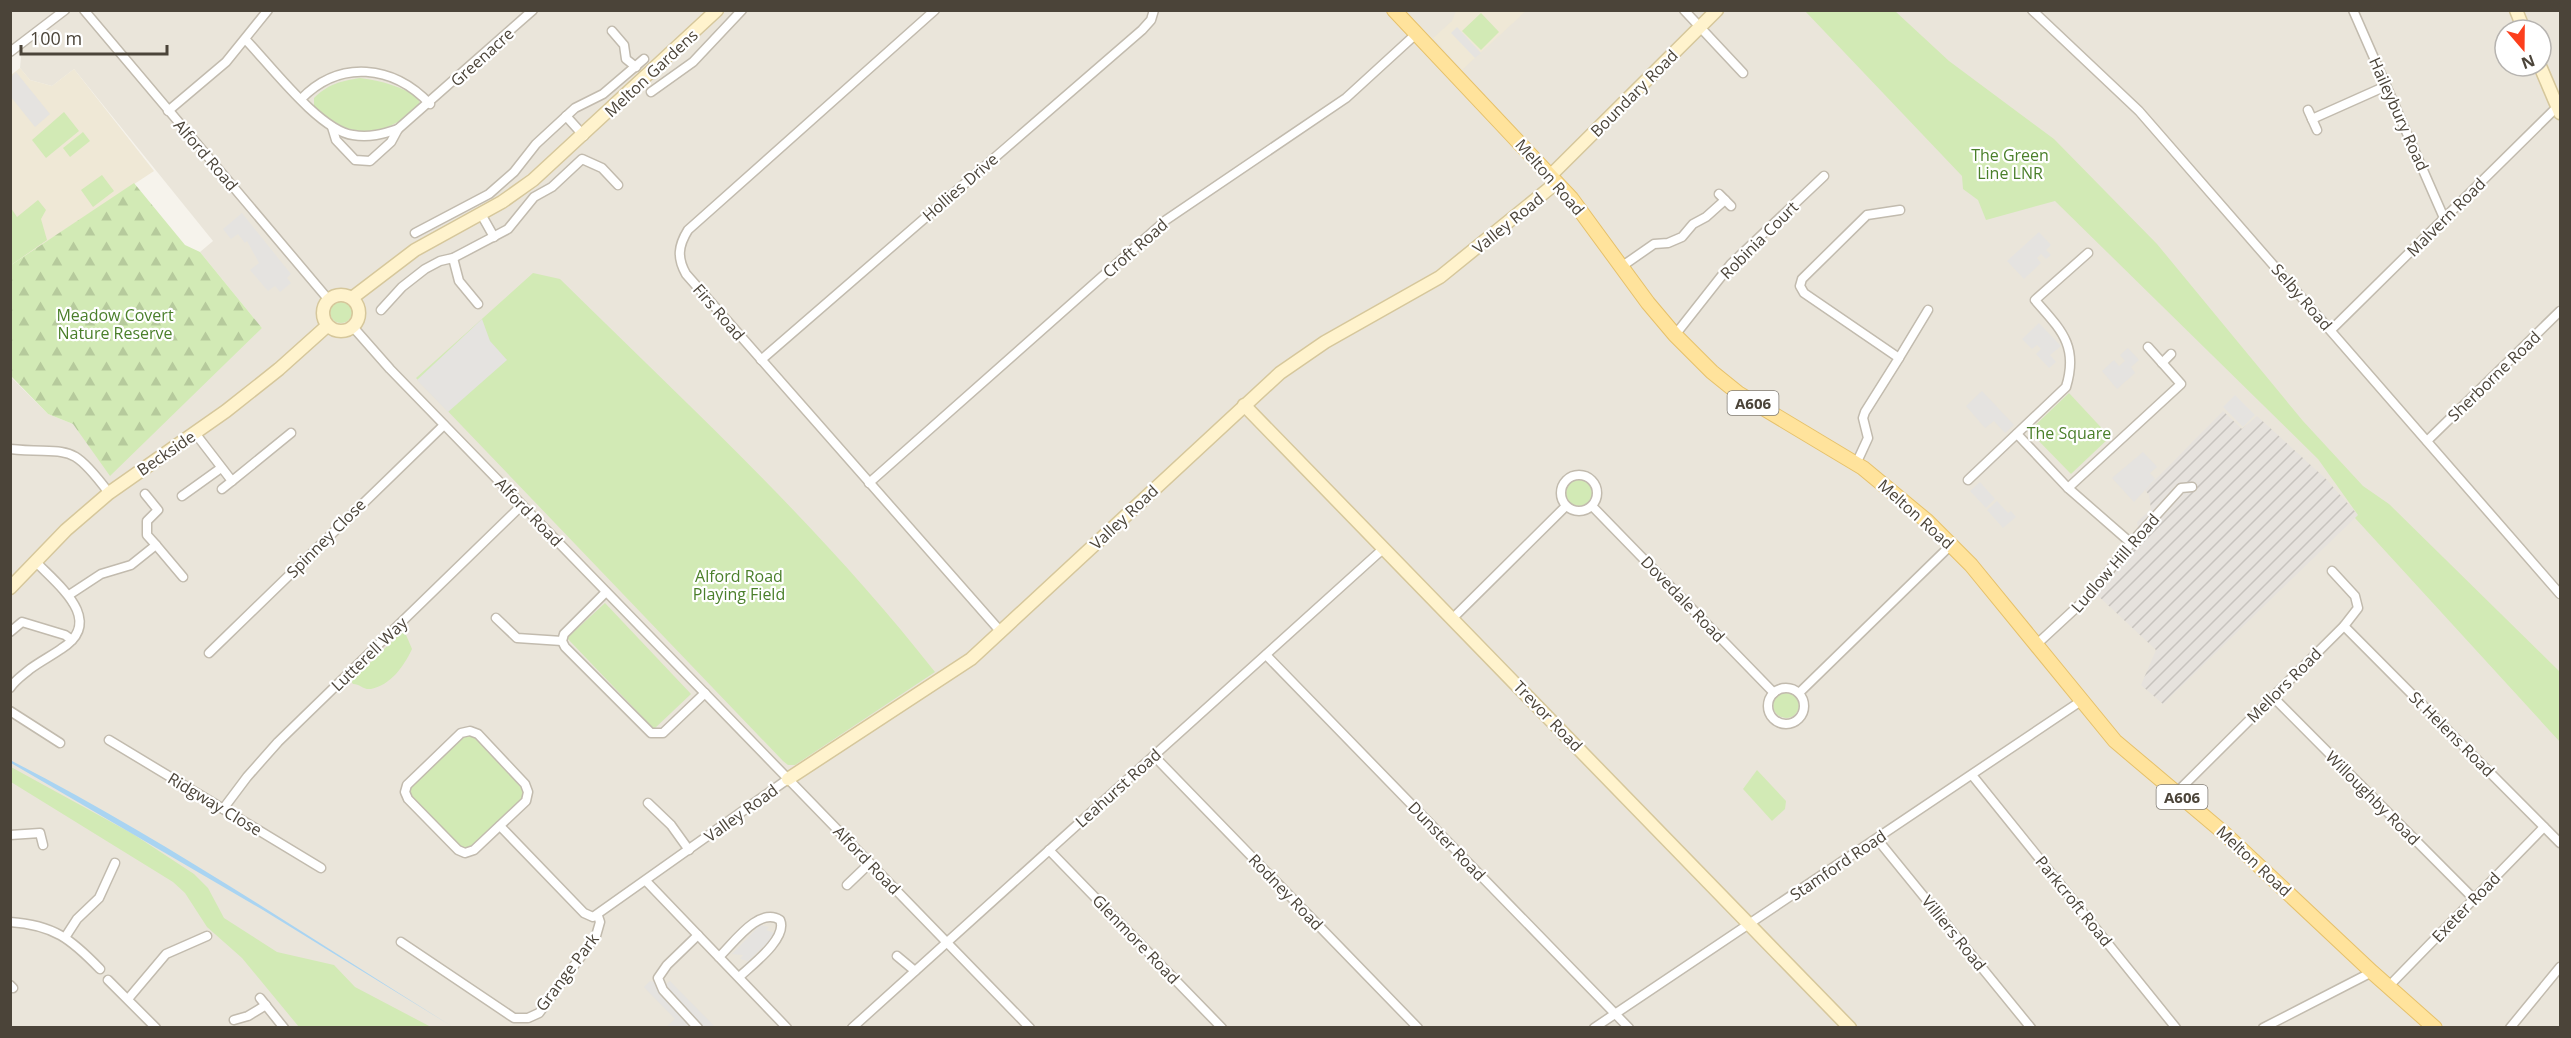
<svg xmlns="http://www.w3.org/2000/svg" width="2571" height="1038" viewBox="0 0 2571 1038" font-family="'Open Sans',sans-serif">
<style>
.residential{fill:#eae5da;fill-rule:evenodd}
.industrial{fill:url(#industrial-furrows)}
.education{fill:#efe8d6}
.green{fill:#d2eab5}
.forest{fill:url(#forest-firs)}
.parking{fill:#e5e3e0}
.water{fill:#a9d4f2}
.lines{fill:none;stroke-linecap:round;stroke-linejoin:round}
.street-casing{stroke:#c2bbae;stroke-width:11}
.secondary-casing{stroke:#d6c79b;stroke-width:15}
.primary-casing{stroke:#e6c16a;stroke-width:16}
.street{stroke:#fff;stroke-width:8}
.secondary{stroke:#fff3cd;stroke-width:12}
.primary{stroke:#ffe39c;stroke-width:14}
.labels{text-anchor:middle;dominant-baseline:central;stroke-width:4.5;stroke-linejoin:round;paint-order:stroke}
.shield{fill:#fff;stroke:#817c74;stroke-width:1.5}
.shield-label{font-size:15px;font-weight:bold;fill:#4b4439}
.street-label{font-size:16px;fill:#4b4439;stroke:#fff}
.park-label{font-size:16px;fill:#4a7f2a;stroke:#fff}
</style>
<defs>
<pattern id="industrial-furrows" width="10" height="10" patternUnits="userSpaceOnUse" patternTransform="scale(1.5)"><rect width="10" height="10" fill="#e6e2dd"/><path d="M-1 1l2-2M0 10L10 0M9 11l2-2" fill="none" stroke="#c7c3be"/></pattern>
<pattern id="forest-firs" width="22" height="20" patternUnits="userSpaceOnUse" patternTransform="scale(1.5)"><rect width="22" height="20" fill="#d2eab5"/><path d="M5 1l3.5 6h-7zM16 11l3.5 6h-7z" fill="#b6ca9c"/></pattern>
</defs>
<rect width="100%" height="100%" fill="#f6f3ec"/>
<path class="residential" d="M 11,11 L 2560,11 L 2560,1027 L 11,1027 L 10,376 L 48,414 L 73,424 L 262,328 L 200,252 L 213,241 L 74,69 L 52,86 L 30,80 L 20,68 L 21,57 L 11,44 ZM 2505,30 L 2541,30 L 2541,66 L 2505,66 Z"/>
<polygon class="industrial" points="2223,411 2242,429 2257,416 2326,479 2358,515 2163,704 2141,685 2156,650 2094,592 2141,540 2137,522 2151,509 2149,495 2145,490"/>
<g class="education">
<polygon points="1456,11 1526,11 1462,70 1433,38 1452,21"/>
<polygon points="20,68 30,80 52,86 74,69 154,171 11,265 11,75"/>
</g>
<g class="green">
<polygon points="1805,11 1895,11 1949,61 2054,139 2157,244 2303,421 2363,486 2389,504 2560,672 2560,742 2355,518 2358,515 2318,459 2055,201 1986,220 1978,200 1963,189 1962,176"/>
<polygon points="1481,13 1499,32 1481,50 1462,31"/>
<path d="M 360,78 C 383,81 400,86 419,98 L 420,107 C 380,138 353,142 314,106 L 314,98 C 328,84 341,81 360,78 Z"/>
<polygon points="64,112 79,131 46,158 32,140"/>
<polygon points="83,132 90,141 70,157 63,148"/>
<polygon points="102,175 114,191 93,207 81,190"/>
<polygon points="38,200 46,210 41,219 47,240 11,265 11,208 17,217"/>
<path d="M 533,273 L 560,279 C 689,406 823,529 935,672 L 795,765 L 788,765 L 783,761 L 416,378 Z"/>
<circle cx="341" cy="312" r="11"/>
<polygon points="2069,393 2110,437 2071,474 2029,431"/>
<circle cx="1579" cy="493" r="13"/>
<polygon points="605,603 691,694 654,729 567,638"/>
<path d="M 404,630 L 412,649 C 404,666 391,685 371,689 C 363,690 360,684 353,684 L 351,681 Z"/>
<circle cx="1786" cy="705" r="13"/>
<polygon points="470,731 525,784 526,801 465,853 408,799 407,785"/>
<polygon points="11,767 133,834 194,874 208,888 224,918 277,952 334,965 355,987 431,1027 299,1027 242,958 207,927 185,893 173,882 11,782"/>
<polygon points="1757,770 1786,801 1785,809 1772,821 1743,789"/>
</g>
<polygon class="forest" points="134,183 185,245 200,252 262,328 110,476 73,424 48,414 11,376 11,265"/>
<g class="parking">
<polygon points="1457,27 1481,53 1475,58 1451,33"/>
<polygon points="16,72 50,114 35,127 11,97 11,77"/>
<polygon points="242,213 291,274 287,278 291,283 280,292 275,286 268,291 250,270 259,263 247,241 245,243 238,234 231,239 223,229"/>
<polygon points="2039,232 2051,245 2046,250 2051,255 2046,259 2041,254 2037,258 2041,263 2024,279 2007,261"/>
<polygon points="482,319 490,341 507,360 448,412 417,380"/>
<polygon points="2039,323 2061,346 2050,355 2056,362 2049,368 2036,354 2041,349 2037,345 2032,349 2022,339"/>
<polygon points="2128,348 2139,360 2131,367 2135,373 2117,389 2102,371 2114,360 2119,366 2125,361 2120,355"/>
<polygon points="1982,391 2014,425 2005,433 1994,421 1985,428 1966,406"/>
<polygon points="2235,395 2255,415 2243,427 2223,407"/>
<polygon points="2143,452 2157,467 2150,473 2155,479 2134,502 2112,478"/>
<polygon points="1980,482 1995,499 1986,508 1970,491"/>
<polygon points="1997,501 2008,513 2011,511 2016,517 2003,528 1987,510"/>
<polygon points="760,925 769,927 766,930 777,934 748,961 740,959 743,955 732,954"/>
<polygon points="650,981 665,985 670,981 715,1027 666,1027 675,1019 644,987"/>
</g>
<path class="water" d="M 10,760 C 164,839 307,936 453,1027 L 263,910 L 11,763 Z"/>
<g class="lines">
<defs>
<g id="street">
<polyline points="84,10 328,299"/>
<path d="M 935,10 L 688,230 C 678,246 677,258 686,274 L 1001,632"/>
<polyline points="1684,10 1743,73"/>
<polyline points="2032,10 2139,111 2560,594"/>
<polyline points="2353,10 2444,218"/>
<polyline points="612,31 624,45 626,59 636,67"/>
<path d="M 246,40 C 270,65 320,131 353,135 C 369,138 383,134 398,129 L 533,10"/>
<polyline points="10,52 65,10"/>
<polyline points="651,92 693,62 742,10"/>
<path d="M 301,99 C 340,59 393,65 430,104"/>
<polyline points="2308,110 2317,130"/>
<polyline points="168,111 226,62 268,10"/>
<polyline points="566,116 584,136"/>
<polyline points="2312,119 2386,86"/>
<polyline points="332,127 336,140 355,160 370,161 391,142 398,129"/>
<polyline points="1719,194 1731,206"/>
<polyline points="481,214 494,237"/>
<polyline points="415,233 489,194 514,172 536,144 575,108 603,94 644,59"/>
<polyline points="453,258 459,281 478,304"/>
<polyline points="1621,267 1654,244 1668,243 1682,237 1693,224 1706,217 1725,200"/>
<polyline points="381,310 402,287 425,269 440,261 453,258 508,229 534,197 552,187 582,159 602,168 618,185"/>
<polyline points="353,327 390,369 1030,1028"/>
<polyline points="2331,330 2559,105"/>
<polyline points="1675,335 1731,264 1824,176"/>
<polyline points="1899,358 1928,310"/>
<polyline points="761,360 1142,30 1151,20 1154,10"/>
<polyline points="2162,363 2171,354"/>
<polyline points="195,433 232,481 291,433"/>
<polyline points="2017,434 2068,488 2131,543"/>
<polyline points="2427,441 2560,311"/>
<path d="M 10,449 C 71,455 69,440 109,493"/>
<polyline points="1856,464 1868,438 1863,418 1865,412 1899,358 1804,293 1800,286 1802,279 1867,215 1900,210"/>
<circle cx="1579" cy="493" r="18"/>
<path d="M 1968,480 L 2066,387 C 2079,345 2060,329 2035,300 L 2088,253"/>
<polyline points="869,483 1166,220 1346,98 1416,34"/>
<polyline points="2068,488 2181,384 2148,347"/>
<polyline points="222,489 232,481"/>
<polyline points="182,496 221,468"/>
<polyline points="1592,506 1774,693"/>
<polyline points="156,545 183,577"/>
<polyline points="606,592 564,634 562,641 565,647 651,733 663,733 705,693"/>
<polyline points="69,595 101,574 131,565 156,545 147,535 147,521 158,510 145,494"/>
<polyline points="496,618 517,638 562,641"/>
<polyline points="1453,618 1566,506"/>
<polyline points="2344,626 2560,843"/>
<polyline points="10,632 22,622 65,635 72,640"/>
<polyline points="2037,644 2090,595 2131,543 2181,488 2192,487"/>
<polyline points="209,653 444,425"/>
<polyline points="1266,655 1629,1028"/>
<path d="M 10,688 C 15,680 23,675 30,669 C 41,661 51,656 61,649 C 106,621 58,585 36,562"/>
<circle cx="1786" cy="706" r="18"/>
<polyline points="1799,693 1952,544"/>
<polyline points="2273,697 2474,899"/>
<polyline points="10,711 60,743"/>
<polygon points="470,731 478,734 525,784 528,792 526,801 474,850 465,853 458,850 408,799 405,792 407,785 461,733"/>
<polyline points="109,740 321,868"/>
<polyline points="1154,756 1418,1028"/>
<polyline points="1972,775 2176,1028"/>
<polyline points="2176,793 2344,626 2358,608 2355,596 2332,571"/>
<polyline points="648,803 671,825 689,850"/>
<polyline points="223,809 247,777 278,742 522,505"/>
<polyline points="500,826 584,913 593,917 788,779"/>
<polyline points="10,835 40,833 43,845"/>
<polyline points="1877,839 2031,1028"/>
<polyline points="1049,850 1222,1028"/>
<polyline points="646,881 787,1028"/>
<polyline points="847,885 870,863"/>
<path d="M 10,922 C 54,925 71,939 100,969"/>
<polyline points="698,935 667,965 658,978 663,990 698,1028"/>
<polyline points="66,936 77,919 99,898 115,863"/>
<polyline points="401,942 514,1018 528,1018 539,1013 596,936 600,922 598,916"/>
<polyline points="897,956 915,971"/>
<path d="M 719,957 C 733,944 759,906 780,920 C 788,938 752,965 739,977"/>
<polyline points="108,980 156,1028"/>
<polyline points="10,985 13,988"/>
<polyline points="2388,987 2544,827"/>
<polyline points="260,998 284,1028"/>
<polyline points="128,999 166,954 207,936"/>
<polyline points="234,1020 248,1016 266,1005"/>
<polyline points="852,1028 1384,548"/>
<polyline points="1594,1028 2081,701"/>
<polyline points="2263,1028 2372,972"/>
<polyline points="2510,1028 2560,967"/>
</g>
<g id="secondary">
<polyline points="2516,10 2524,30"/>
<polyline points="2540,66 2560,113"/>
<polyline points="1550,176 1717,10"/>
<circle cx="341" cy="313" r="18"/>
<polyline points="352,298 415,250 502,202 533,180 717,10"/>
<polyline points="1244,405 1850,1028"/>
<polyline points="10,588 66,530 109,493 226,411 279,369 327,326"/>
<polyline points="788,779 971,659 1280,373 1325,342 1440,277 1556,183"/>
</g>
<polyline id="primary" points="1394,10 1571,198 1648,303 1675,335 1712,372 1738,393 1863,468 1927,521 1971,565 2115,741 2224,833 2372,972 2435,1028"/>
</defs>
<use href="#street" class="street-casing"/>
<use href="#secondary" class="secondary-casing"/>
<use href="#primary" class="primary-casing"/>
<use href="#street" class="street"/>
<use href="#secondary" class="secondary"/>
<use href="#primary" class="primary"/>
</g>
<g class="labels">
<g class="shield">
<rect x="1727.5" y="391" width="51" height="24" rx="4.5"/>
<rect x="2156.5" y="785" width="51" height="24" rx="4.5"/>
</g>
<g class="shield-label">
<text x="1753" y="403">A606</text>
<text x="2182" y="797">A606</text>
</g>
<g class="street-label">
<text transform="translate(482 57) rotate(-42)">Greenacre</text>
<text transform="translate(651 73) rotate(-43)">Melton Gardens</text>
<text transform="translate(1634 93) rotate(-45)">Boundary Road</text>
<text transform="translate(2399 114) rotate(66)">Haileybury Road</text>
<text transform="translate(206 155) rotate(49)">Alford Road</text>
<text transform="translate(1550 177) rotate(49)">Melton Road</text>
<text transform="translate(960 187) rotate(-41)">Hollies Drive</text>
<text transform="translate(2446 217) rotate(-45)">Malvern Road</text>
<text transform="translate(1508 223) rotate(-39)">Valley Road</text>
<text transform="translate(1759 240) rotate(-45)">Robinia Court</text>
<text transform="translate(1135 248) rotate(-41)">Croft Road</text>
<text transform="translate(2302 297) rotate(49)">Selby Road</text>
<text transform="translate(719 312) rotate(49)">Firs Road</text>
<text transform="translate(2494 376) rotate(-44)">Sherborne Road</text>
<text transform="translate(166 453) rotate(-34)">Beckside</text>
<text transform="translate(529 512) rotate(46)">Alford Road</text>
<text transform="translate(1916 514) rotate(42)">Melton Road</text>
<text transform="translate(1124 517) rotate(-43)">Valley Road</text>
<text transform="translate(326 538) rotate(-45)">Spinney Close</text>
<text transform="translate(2115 563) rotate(-49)">Ludlow Hill Road</text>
<text transform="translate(1683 599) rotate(46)">Dovedale Road</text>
<text transform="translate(369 654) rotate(-44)">Lutterell Way</text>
<text transform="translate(2284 685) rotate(-45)">Mellors Road</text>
<text transform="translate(1548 716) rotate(46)">Trevor Road</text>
<text transform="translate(2452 734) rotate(45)">St Helens Road</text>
<text transform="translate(1118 788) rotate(-42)">Leahurst Road</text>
<text transform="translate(2373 798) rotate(45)">Willoughby Road</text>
<text transform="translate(215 804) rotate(31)">Ridgway Close</text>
<text transform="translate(741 813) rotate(-36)">Valley Road</text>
<text transform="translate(1447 841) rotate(46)">Dunster Road</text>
<text transform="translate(867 860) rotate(46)">Alford Road</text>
<text transform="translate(2254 861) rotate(43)">Melton Road</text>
<text transform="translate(1838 865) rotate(-34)">Stamford Road</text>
<text transform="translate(1286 892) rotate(46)">Rodney Road</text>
<text transform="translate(2074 901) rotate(51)">Parkcroft Road</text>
<text transform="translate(2466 907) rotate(-46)">Exeter Road</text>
<text transform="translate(1954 933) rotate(51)">Villiers Road</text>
<text transform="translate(1136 939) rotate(46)">Glenmore Road</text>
<text transform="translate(567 972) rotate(-53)">Grange Park</text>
</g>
<g class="park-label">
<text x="2010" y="155">The Green<tspan x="2010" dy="18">Line LNR</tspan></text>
<text x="115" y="315">Meadow Covert<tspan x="115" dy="18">Nature Reserve</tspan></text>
<text x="2069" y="433">The Square</text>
<text x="739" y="576">Alford Road<tspan x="739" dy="18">Playing Field</tspan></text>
</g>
</g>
<rect width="2571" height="1038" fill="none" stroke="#4b4439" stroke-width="24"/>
<g transform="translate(2523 48) rotate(160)"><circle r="28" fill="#ffffff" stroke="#b7b4b0" stroke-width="1.5"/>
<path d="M0-4.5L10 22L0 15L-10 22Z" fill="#fc3f1d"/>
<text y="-9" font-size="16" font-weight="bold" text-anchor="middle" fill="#4b4439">N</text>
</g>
<path d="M21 45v9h146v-9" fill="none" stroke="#4b4439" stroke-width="3"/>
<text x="30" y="45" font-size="18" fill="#4b4439" stroke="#ffffff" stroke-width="4.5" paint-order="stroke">100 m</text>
</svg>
